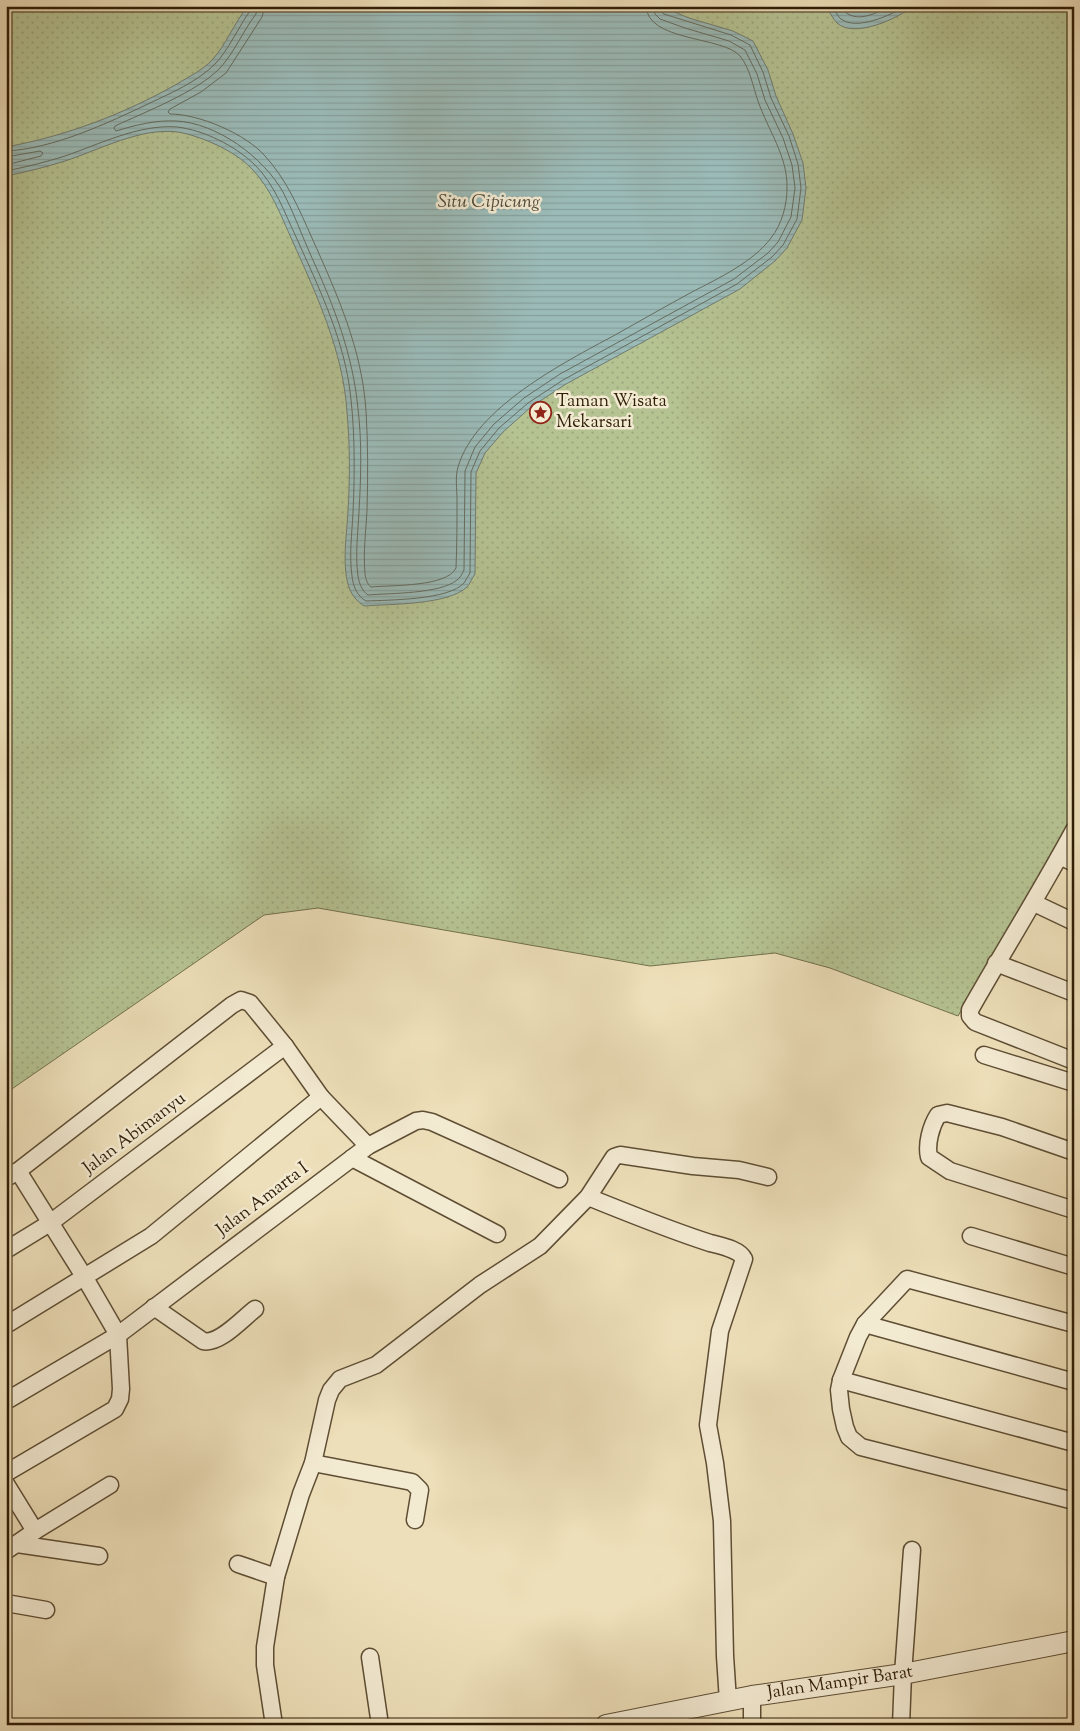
<svg xmlns="http://www.w3.org/2000/svg" width="1080" height="1731" viewBox="0 0 1080 1731" font-family="'Sorts Mill Goudy',serif">
<style>
.park{fill:url(#park-dots);stroke:#72704c}
.water{fill:url(#water-rules);stroke:#707c71}
.lines{fill:none;stroke-linecap:round;stroke-linejoin:round}
.shore{stroke:#656c60;stroke-width:1}
.minor-casing{stroke:#5e4e34;stroke-width:19}
.tertiary-casing{stroke:#5e4e34;stroke-width:22}
.minor{stroke:#f3ead2;stroke-width:16}
.tertiary{stroke:#f3ead2;stroke-width:20}
.labels{text-anchor:middle;dominant-baseline:central;stroke-width:5;stroke-linejoin:round;paint-order:stroke}
.poi-label{font-size:18px;fill:#2f1d07;stroke:#f3ead2;text-anchor:start}
.street-label{font-size:18px;fill:#2f1d07;stroke:#f3ead2}
.water-label{font-size:19px;font-style:italic;fill:#4f4c3c;stroke:#f3ead2}
</style>
<defs>
<pattern id="park-dots" width="8" height="8" patternUnits="userSpaceOnUse" patternTransform="scale(1.25)"><rect width="8" height="8" fill="#b5c292"/><path d="M2 2h.1M6 6h.1" fill="none" stroke="#9ca67c" stroke-width="1.8" stroke-linecap="round"/></pattern>
<pattern id="water-rules" width="6" height="5" patternUnits="userSpaceOnUse" patternTransform="scale(1.25)"><rect width="6" height="5" fill="#9bbbb8"/><path d="M0 2.5h6" fill="none" stroke="#86a09d"/></pattern>
</defs>
<rect width="100%" height="100%" fill="#eddfb9"/>
<filter id="stains"><feTurbulence type="fractalNoise" baseFrequency=".004" numOctaves="4"/><feColorMatrix values="0 0 0 0 .2 0 0 0 0 .09 0 0 0 0 .02 0 0 0 .5 -.17"/></filter>
<radialGradient id="worn" r=".72"><stop offset=".6" stop-color="#630" stop-opacity="0"/><stop offset="1" stop-color="#630" stop-opacity=".3"/></radialGradient>
<polygon class="park" points="6,6 1074,6 1074,818 958,1016 830,968 775,953 650,966 318,908 264,915 6,1093"/>
<g class="water">
<path d="M 248,6 L 660,6 L 689,18 L 733,31 L 753,41 L 768,70 L 776,96 L 793,134 L 803,163 L 806,188 L 802,220 L 787,248 L 775,261 L 740,289 L 566,384 L 531,407 L 503,432 L 485,453 L 476,473 L 475,574 C 472,578 470,584 467,587 C 448,605 390,604 364,606 C 358,602 353,597 350,590 C 341,568 347,533 348,511 C 350,478 350,445 347,412 C 343,351 317,296 292,240 C 281,216 271,188 251,168 C 235,151 201,136 178,132 C 141,127 99,150 65,161 C 46,167 26,172 6,176 L 6,147 C 66,136 124,114 177,84 C 188,77 203,70 212,60 C 226,45 234,23 248,6 Z"/>
<path d="M 826,6 L 914,6 C 898,18 855,39 837,23 C 833,19 829,11 826,6 Z"/>
</g>
<g class="lines">
<g class="shore">
<path d="M 257,6 L 256,14 C 243,31 234,53 220,68 C 197,92 145,112 115,126 L 114,128 L 116,131 C 136,125 155,120 176,121 C 217,123 263,157 283,192 C 294,213 302,236 312,258 C 334,306 353,355 358,409 C 362,442 361,478 359,511 C 358,533 355,554 358,576 C 359,583 362,591 368,595 C 391,593 440,594 457,580 C 460,578 462,574 464,570 L 465,471 L 475,447 L 494,424 L 524,398 L 560,374 L 734,279 L 768,253 L 778,242 L 791,217 L 795,188 L 792,165 L 783,138 L 765,100 L 757,74 L 745,50 L 729,41 L 685,28 L 660,19 L 655,14 L 653,6"/>
<path d="M 265,6 L 262,17 L 226,73 L 201,92 L 170,109 L 168,112 L 170,114 C 199,114 246,134 265,156 C 287,180 299,209 312,238 C 337,294 362,349 366,411 C 368,443 368,477 367,510 C 366,531 363,552 365,574 C 366,579 367,584 371,587 C 392,585 447,587 456,568 C 457,545 457,522 457,500 C 457,489 455,477 458,467 C 475,408 563,363 615,335 C 640,321 666,306 692,292 C 719,278 753,262 771,238 C 782,224 787,205 787,188 C 788,157 768,130 758,101 C 753,87 750,68 740,56 C 723,36 647,42 646,6"/>
<path d="M 832,6 C 835,10 838,17 841,19 C 857,31 891,15 906,6"/>
<path d="M 840,6 C 853,26 874,14 891,6"/>
<path d="M 6,151 C 53,149 108,123 150,103 C 171,93 197,82 215,64 C 228,51 239,26 250,11 L 251,6"/>
<polyline points="6,157 40,151 43,153 41,156 6,165"/>
<path d="M 6,171 C 26,167 46,162 65,156 C 100,144 139,124 177,127 C 204,130 235,146 254,164 C 275,184 285,214 297,239 C 318,286 341,333 349,384 C 355,423 355,472 353,512 C 352,534 349,555 352,576 C 353,586 357,596 366,601 C 389,600 449,600 464,583 C 466,580 468,576 470,573 L 471,472 L 480,451 L 499,428 L 528,403 L 563,380 L 737,284 L 772,257 L 783,245 L 797,219 L 801,188 L 798,164 L 789,136 L 771,98 L 763,72 L 750,45 L 731,35 L 664,14 L 660,11 L 659,6"/>
</g>
<defs>
<g id="minor">
<path d="M 1074,830 C 1041,891 1004,950 970,1010 L 970,1016 L 975,1022 L 1074,1061"/>
<polyline points="1060,856 1074,863"/>
<polyline points="1034,903 1074,922"/>
<polyline points="996,963 1074,993"/>
<polyline points="984,1055 1074,1083"/>
<path d="M 1074,1152 L 1002,1127 L 947,1113 L 938,1115 C 931,1126 926,1144 929,1157 L 950,1171 L 1074,1210"/>
<polyline points="352,1158 497,1234"/>
<polyline points="6,1178 18,1171 232,1005 241,1000 250,1003 285,1046 321,1097 368,1146"/>
<path d="M 588,1197 C 628,1213 669,1230 710,1243 C 721,1246 739,1249 744,1259 L 720,1331 L 708,1425 L 715,1463 L 722,1521 L 725,1656 L 728,1701"/>
<polyline points="971,1236 1074,1267"/>
<polyline points="6,1250 50,1223 285,1046"/>
<path d="M 154,1307 L 203,1341 C 219,1345 242,1319 255,1309"/>
<polyline points="865,1324 1074,1382"/>
<polyline points="1074,1324 907,1279 865,1324 858,1337 841,1380 839,1390 841,1409 845,1427 849,1437 861,1447 1074,1501"/>
<polyline points="6,1325 151,1236 321,1097"/>
<polyline points="841,1380 1074,1443"/>
<polyline points="6,1401 118,1335 368,1146 416,1121 423,1120 432,1122 559,1179"/>
<polyline points="313,1463 412,1482 420,1490 415,1520"/>
<polyline points="6,1473 115,1409 120,1399 121,1389 118,1335 85,1278 18,1171"/>
<polyline points="6,1484 35,1531"/>
<polyline points="17,1544 99,1556"/>
<polyline points="6,1551 35,1531 110,1485"/>
<polyline points="238,1564 276,1577"/>
<polyline points="6,1603 46,1610"/>
<polyline points="370,1657 380,1725"/>
<polyline points="752,1696 752,1725"/>
<polyline points="274,1725 265,1665 265,1647 276,1577 301,1494 313,1463 327,1400 331,1390 340,1379 376,1365 480,1285 540,1246 588,1197 614,1157 620,1155 693,1166 739,1170 768,1177"/>
<polyline points="901,1725 903,1674 912,1550"/>
</g>
<g id="tertiary">
<path id="s1" d="M 606,1725 L 752,1696 L 903,1674 L 1074,1641"/>
</g>
</defs>
<use href="#minor" class="minor-casing"/>
<use href="#tertiary" class="tertiary-casing"/>
<use href="#minor" class="minor"/>
<use href="#tertiary" class="tertiary"/>
</g>
<defs>
<symbol id="sight-ring" viewBox="-11 -11 22 22"><circle r="9.5" fill="#f3ead2" stroke="#8f2418" stroke-width="1.5"/><path d="M0-6L1.8-2.2L6-1.7L2.9 1.2L3.7 5.4L0 3.3L-3.7 5.4L-2.9 1.2L-6-1.7L-1.8-2.2Z" fill="#8f2418"/></symbol>
</defs>
<g fill-rule="evenodd">
<use href="#sight-ring" x="528" y="400" width="25" height="25"/>
</g>
<g class="labels">
<g class="poi-label">
<text x="556" y="402">Taman Wisata<tspan x="556" dy="21">Mekarsari</tspan></text>
</g>
<g class="street-label">
<text transform="translate(135 1134) rotate(-37)">Jalan Abimanyu</text>
<text transform="translate(263 1200) rotate(-37)">Jalan Amarta I</text>
<text stroke="none"><textPath href="#s1" startOffset="238">Jalan Mampir Barat</textPath></text>
</g>
<g class="water-label">
<text x="489" y="202">Situ Cipicung</text>
</g>
</g>
<rect width="1080" height="1731" fill="none" stroke="#eddfb9" stroke-width="25"/>
<rect x="8" y="8" width="1065" height="1716" fill="none" stroke="#2f1d07" stroke-width="2.5"/>
<rect x="12" y="12" width="1055" height="1706" fill="none" stroke="#2f1d07"/>
<rect width="100%" height="100%" filter="url(#stains)"/>
<rect width="100%" height="100%" fill="url(#worn)"/>
</svg>
